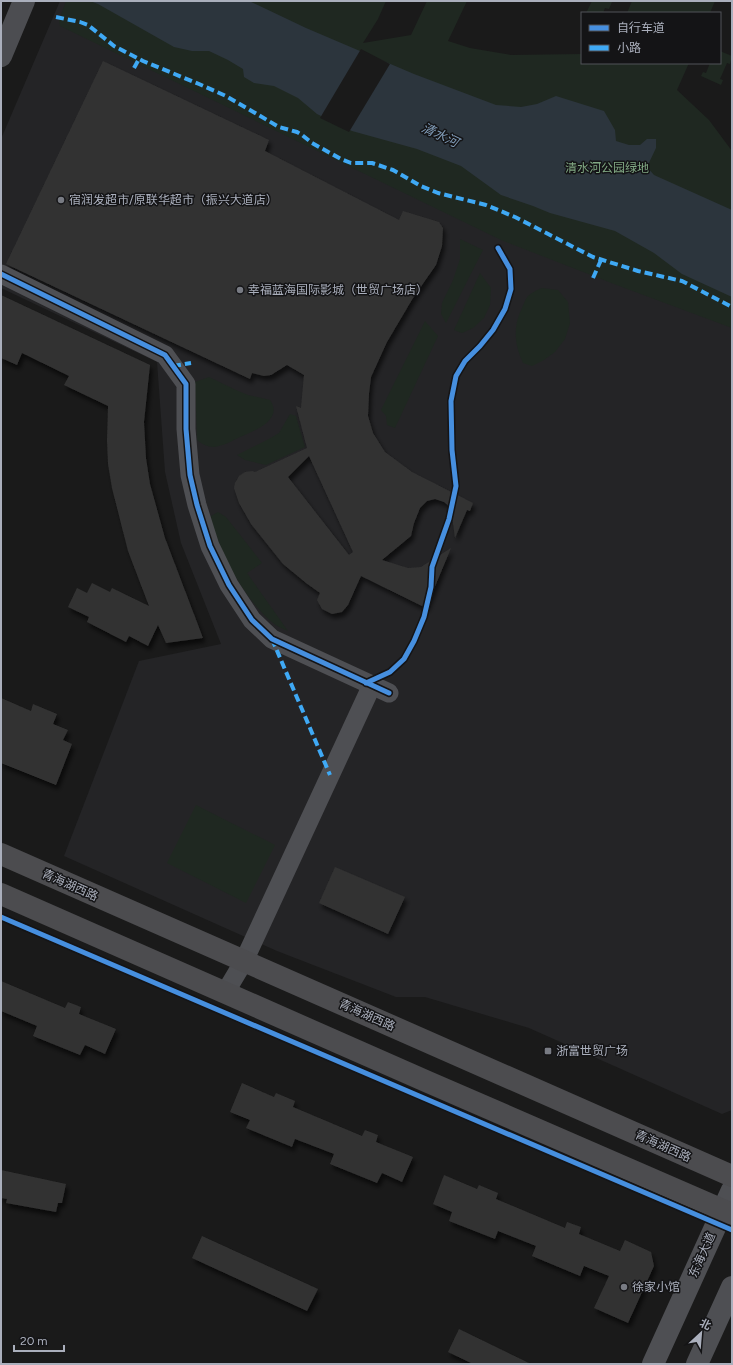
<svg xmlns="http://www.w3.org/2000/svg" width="733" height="1365" viewBox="0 0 733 1365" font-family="Figtree,'Noto Sans SC',sans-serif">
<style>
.built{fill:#242426}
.green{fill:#1f2821}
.water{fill:#2c353d}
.pier{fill:#1a1a1a}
.building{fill:#323232;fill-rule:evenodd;filter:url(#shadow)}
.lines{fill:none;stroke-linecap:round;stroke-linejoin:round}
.minor{stroke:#4e4f53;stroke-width:19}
.tertiary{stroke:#4e4f53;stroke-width:22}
.secondary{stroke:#4c4d51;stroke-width:22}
.primary{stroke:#4c4c4f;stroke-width:22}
.quiet{stroke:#3fa9f5;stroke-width:4;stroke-dasharray:8 4;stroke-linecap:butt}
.cycleway-casing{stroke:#141416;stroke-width:8}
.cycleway{stroke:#468fdf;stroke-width:5}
.poi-dot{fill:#787b83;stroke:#141416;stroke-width:1.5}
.labels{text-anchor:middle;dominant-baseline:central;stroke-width:3;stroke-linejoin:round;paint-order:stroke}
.park-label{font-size:12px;fill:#81a884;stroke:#141416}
.poi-label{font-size:12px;fill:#aaafbc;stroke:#141416;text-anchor:start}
.street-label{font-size:12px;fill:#aaafbc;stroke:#141416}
.water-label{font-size:13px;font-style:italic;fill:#809cb8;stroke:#141416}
</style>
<defs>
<filter id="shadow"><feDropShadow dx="2.5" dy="4.5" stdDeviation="2" flood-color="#0009"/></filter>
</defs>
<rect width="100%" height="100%" fill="#1a1a1a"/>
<polygon class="built" points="60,1 90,1 732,297 732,1110 722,1114 529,1028 425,997 396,997 277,951 64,856 139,661 221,644 181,543 165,472 157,362 1,288 1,139"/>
<g class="green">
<polygon points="66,1 386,1 378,19 363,43 411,35 427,1 467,1 448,41 470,48 511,55 582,54 582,63 689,63 677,90 709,120 732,151 732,328 614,284 501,240 60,26 59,20"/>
<polygon points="592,1 610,1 612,2 609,9 605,8 603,13 586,13"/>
<polygon points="632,1 715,1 710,13 627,13"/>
<polygon points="720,51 732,56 730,64 727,63 720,79 723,80 721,85 701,76 703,72 706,73 710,63 720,63"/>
<polygon points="460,239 483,250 446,323 441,314 442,303 453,280 460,259"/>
<polygon points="480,273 491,288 490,305 484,318 473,328 462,333 454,330"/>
<path d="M 542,288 L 558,290 L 568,302 L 570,323 L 565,339 L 555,352 L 544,360 L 532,366 L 523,363 C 514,344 513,326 522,308 C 524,304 525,299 528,296 C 531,293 537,290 542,288 Z"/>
<polygon points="425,321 438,336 395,428 387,425 386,416 381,410"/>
<path d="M 209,377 L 238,391 L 248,395 L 270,400 C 284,420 254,431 240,437 C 232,441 223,446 214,447 C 207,447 202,444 197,440 L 195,382 Z"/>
<polygon points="290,414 296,416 305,447 266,465 245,460 237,455 269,439 279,433"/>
<path d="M 218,512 L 226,517 L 262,563 L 247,573 L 288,631 C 282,628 276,626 272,622 C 248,604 214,545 211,516 Z"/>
<polygon points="196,805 275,845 246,903 167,863"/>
</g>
<polygon class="water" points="90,1 249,1 306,28 414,74 496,105 521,107 537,104 556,96 604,111 615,130 616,141 629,145 640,145 647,139 656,139 656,148 647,167 654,175 732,210 732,297 682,274 654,253 615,231 550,213 533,206 501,195 461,166 417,149 352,131 317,114 298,98 274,86 254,83 244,77 243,69 228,60 209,51 192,51 174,47 98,4"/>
<polygon class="pier" points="361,49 390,64 349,132 320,118"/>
<g class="building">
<path d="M 103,61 L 269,140 L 265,151 L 399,220 L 403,211 L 439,222 L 443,228 L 442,246 L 436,265 L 413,298 L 387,342 L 371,377 L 369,394 L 368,416 L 373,433 L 385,452 L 412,472 L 473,503 L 470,511 L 467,510 L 455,538 L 451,508 L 444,502 L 435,499 L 427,501 L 420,508 L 414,523 L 411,536 L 382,560 L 408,568 L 421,567 L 451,548 L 426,608 L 361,576 L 348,605 L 342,612 L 332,614 L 322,609 L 317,600 L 320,593 L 306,583 L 283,564 L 251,524 L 239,503 L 234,488 L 235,483 L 239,476 L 245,472 L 252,471 L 255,472 L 307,448 L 296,406 L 301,408 L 304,375 L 287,365 L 271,375 L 264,376 L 252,373 L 250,379 L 6,264 ZM 309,456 L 353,552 L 349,555 L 288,477 Z"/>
<polygon points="1,295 150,365 144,422 146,458 150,484 165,538 203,638 166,643 158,625 148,646 129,636 126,642 87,622 89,617 68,607 77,588 87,593 92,583 110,592 112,588 149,606 128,551 112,488 108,464 107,440 108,406 64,385 69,376 22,353 17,365 1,358"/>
<polygon points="1,698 31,711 33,704 57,714 53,724 68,730 63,740 72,744 56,785 1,763"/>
<polygon points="335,867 405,897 388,934 319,903"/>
<polygon points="1,981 65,1008 68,1002 81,1007 79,1014 116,1029 105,1054 85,1045 80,1055 33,1036 37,1026 1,1011"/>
<polygon points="242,1083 274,1097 276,1093 295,1101 293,1107 362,1136 365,1130 378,1135 376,1142 413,1157 402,1182 382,1173 377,1183 330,1164 334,1154 295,1139 292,1147 246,1128 250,1120 230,1112"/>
<polygon points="1,1170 66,1184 62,1203 58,1203 56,1212 6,1203 7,1199 1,1198"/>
<polygon points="444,1175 477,1189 479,1185 498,1193 496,1199 565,1228 567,1222 581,1227 579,1234 620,1251 625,1240 651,1252 654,1266 628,1323 594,1308 609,1276 584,1266 580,1276 532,1256 536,1246 498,1231 495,1239 449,1221 452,1212 433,1204"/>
<polygon points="202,1236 318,1289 307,1311 192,1258"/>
<polygon points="459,1329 531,1364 473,1364 448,1352"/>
</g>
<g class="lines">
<g class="minor">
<polyline points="1,274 165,355 186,384 186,429 190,475 197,505 210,546 229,585 252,620 272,639 389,693"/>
<polyline points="225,993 244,961 372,685"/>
</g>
<g class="tertiary">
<polyline points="653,1364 732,1190"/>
<polyline points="697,1364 732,1287"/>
</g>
<polyline class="secondary" points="1,56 24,1"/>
<g class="primary">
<polyline points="1,854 732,1176"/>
<polyline points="1,894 428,1082 732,1214"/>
</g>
<g class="quiet">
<polyline points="56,17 80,22 88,25 114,46 143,61 199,84 226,96 279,127 297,132 302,135 312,143 341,159 351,163 372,163 393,170 421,186 438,193 486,205 515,217 593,257 638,271 682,281 732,307"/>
<polyline points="134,68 139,59"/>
<polyline points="593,278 601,260"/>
<polyline points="173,366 191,363"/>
<polyline points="272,639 330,775"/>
</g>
<defs>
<g id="cycleway">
<polyline points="1,274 165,355 186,384 186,429 190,475 197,505 210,546 229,585 252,620 272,639 389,693"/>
<polyline points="366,683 390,672 404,659 414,641 424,617 431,587 432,567 449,519 456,486 452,450 451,401 456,376 465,361 480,346 493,330 505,309 511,289 510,269 498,248"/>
<polyline points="1,917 732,1230"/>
</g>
</defs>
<use href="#cycleway" class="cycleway-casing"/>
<use href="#cycleway" class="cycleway"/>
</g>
<g class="poi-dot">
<circle cx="61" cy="200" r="4"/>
<circle cx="240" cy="290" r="4"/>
<rect x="544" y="1047" width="8" height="8" rx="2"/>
<circle cx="624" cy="1287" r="4"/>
</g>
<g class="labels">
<g class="park-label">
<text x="607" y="168">清水河公园绿地</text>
</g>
<g class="poi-label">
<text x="69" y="200">宿润发超市/原联华超市（振兴大道店）</text>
<text x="248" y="290">幸福蓝海国际影城（世贸广场店）</text>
<text x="556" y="1051">浙富世贸广场</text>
<text x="632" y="1287">徐家小馆</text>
</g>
<g class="street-label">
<text transform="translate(70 885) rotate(24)">青海湖西路</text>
<text transform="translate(367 1015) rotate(24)">青海湖西路</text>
<text transform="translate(663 1146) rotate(24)">青海湖西路</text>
<text transform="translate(702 1255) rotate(-66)">东海大道</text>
</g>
<g class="water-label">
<text transform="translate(440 135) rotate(25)">清水河</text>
</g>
</g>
<rect width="733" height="1365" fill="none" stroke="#aaafbc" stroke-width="4"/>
<rect x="581" y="12" width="140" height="52" fill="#141416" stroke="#505258"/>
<rect x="589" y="25" width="20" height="6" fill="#468fdf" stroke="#505258"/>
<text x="617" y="32" font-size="12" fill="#aaafbc">自行车道</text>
<rect x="589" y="45" width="20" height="6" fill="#3fa9f5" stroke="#505258"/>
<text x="617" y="52" font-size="12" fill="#aaafbc">小路</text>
<g transform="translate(701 1333) rotate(26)" stroke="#141416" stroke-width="3" paint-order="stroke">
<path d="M0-3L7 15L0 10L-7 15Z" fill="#aaafbc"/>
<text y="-6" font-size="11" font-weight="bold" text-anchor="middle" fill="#aaafbc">北</text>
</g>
<path d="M14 1345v6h50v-6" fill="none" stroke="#aaafbc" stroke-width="2"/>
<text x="20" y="1345" font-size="12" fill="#aaafbc" stroke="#141416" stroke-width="3" paint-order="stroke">20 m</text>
</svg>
